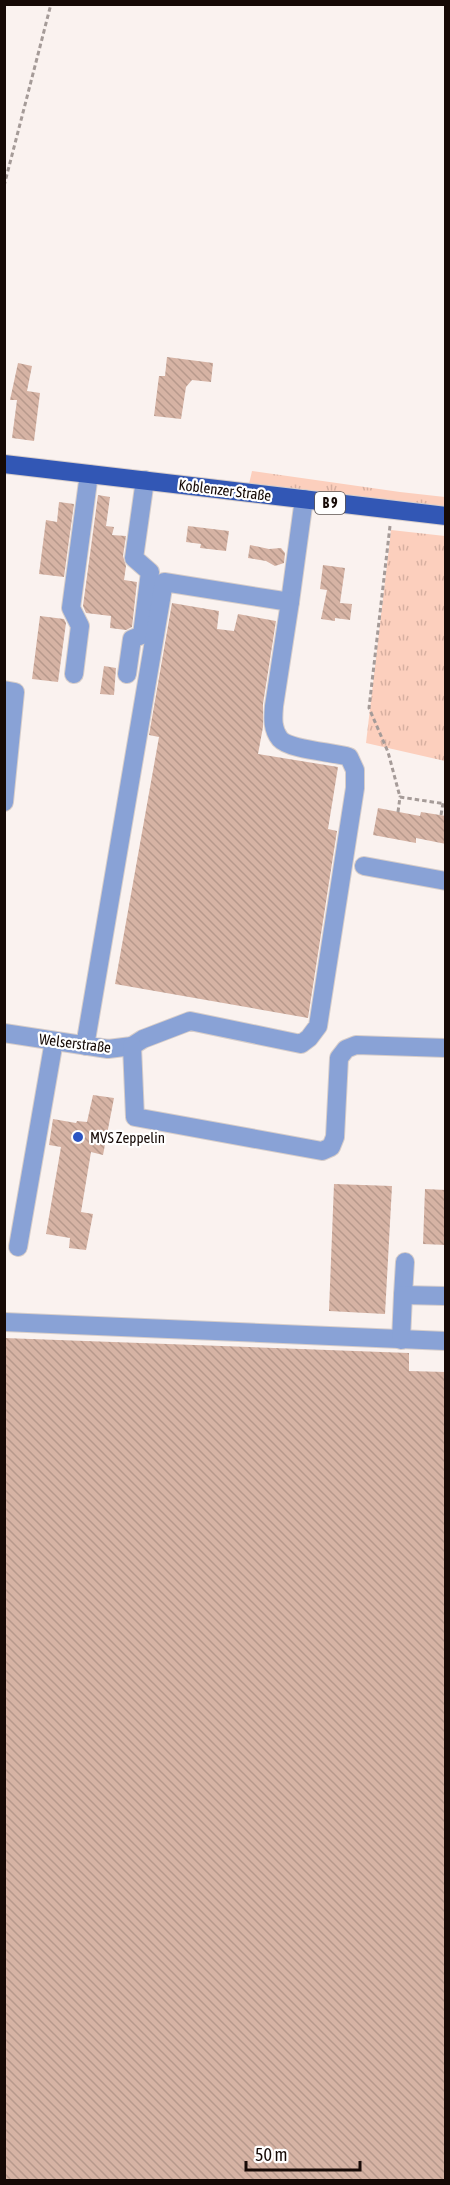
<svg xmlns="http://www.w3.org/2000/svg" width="450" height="2185" viewBox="0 0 450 2185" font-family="'Asap Condensed',sans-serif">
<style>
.grass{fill:url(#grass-tufts)}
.building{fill:url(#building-back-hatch)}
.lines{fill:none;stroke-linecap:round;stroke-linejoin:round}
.minor-casing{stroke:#d6cdca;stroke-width:20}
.major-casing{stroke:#d6cdca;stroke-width:20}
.path{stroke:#a59b98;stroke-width:3;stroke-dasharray:4.5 3;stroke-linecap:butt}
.minor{stroke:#89a2d6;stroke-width:18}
.major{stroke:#3257b5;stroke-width:18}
.poi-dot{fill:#2b54c3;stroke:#fff;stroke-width:2}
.labels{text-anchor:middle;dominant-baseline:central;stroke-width:4.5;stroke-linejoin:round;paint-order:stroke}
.shield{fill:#fff;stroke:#5c5451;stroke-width:1.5}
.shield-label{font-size:14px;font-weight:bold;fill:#160a06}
.street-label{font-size:15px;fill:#160a06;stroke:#fff}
.poi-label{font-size:15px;fill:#160a06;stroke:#fff;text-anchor:start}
</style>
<defs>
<pattern id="grass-tufts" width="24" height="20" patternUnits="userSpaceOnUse" patternTransform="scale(1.5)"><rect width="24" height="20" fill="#fccfbd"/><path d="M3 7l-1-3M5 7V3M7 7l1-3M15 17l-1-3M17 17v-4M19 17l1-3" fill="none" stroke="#d7b0a1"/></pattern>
<pattern id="building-back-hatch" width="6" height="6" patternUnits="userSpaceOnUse" patternTransform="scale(1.5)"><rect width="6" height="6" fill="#d6b3a4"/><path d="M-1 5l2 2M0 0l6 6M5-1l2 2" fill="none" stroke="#b7998c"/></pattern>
</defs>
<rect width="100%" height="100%" fill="#faf2ef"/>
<g class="grass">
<polygon points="252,471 400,492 445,497 445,507 249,484"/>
<polygon points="391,530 445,536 445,761 366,743"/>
</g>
<g class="building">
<polygon points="167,357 213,363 211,382 192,380 186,387 181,419 154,416 159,376 165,376"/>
<polygon points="18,363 32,366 27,391 40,393 34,441 12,438 17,400 10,400"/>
<polygon points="98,495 110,497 106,526 114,527 112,535 126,536 123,556 126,566 124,580 137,582 132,627 126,630 110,628 111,616 86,613 83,606"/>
<polygon points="59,502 74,504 64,577 39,574 46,520 57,522"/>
<polygon points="188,526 229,531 226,551 200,548 201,544 186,542"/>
<polygon points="250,545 269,549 281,548 285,553 284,563 275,566 266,561 248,558"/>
<polygon points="323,565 345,568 340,603 352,604 350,620 335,618 335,621 321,619 327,590 320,589"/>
<polygon points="172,603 219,611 217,629 234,631 238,614 276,621 263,704 263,727 258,754 338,767 328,829 337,831 308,1018 115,984 159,737 149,735"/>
<polygon points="40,616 64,619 66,623 58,682 32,679"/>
<polygon points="104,666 116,668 114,695 100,694"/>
<polygon points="378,808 420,816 421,812 446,816 446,844 416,838 416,843 373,835"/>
<polygon points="93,1095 114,1098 103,1155 91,1152 81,1212 93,1214 86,1250 69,1248 70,1238 46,1234 61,1147 49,1145 53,1119 76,1123 77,1121 87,1122"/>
<polygon points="334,1184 392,1186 385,1314 329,1311"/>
<polygon points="425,1189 446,1190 446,1245 423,1244"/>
<polygon points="4,1338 409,1353 409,1371 446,1372 446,2181 4,2181"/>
</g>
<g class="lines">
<defs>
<g id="minor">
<polyline points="290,602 304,499"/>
<polyline points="74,674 80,626 71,608 89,474"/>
<polyline points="127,674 132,639 142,635 150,572 134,558 145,480"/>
<polyline points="4,690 15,692 4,802"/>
<polyline points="364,866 446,881"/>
<path d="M 4,1033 L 108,1049 L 132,1046 L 143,1039 L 190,1021 L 301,1044 L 309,1038 L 318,1026 L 355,788 L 355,770 L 349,757 C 333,752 290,750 280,739 C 272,729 273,718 274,706 L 290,602 L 164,582 L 85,1046"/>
<polyline points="132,1046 135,1117 322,1151 331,1147 335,1137 339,1058 346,1049 356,1045 446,1048"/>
<polyline points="18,1247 54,1041"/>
<polyline points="403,1295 405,1262"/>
<polyline points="4,1322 446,1341"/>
<polyline points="401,1340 403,1295 446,1296"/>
</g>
<polyline id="major" points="4,464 446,516"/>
</defs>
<use href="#minor" class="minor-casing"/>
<use href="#major" class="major-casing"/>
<g class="path">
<polyline points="4,186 51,4"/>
<polyline points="390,526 369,708 388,752 400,797"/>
<polyline points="398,812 400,797 446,804"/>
<polyline points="441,815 443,803"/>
</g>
<use href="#minor" class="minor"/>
<use href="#major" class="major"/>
</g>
<circle class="poi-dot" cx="78" cy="1137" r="6"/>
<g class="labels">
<rect class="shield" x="315" y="492" width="30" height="22" rx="4.5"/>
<g class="shield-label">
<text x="330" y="503">B 9</text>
</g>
<g class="street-label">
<text transform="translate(225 490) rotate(7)">Koblenzer Straße</text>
<text transform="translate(75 1043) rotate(7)">Welserstraße</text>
</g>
<g class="poi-label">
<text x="90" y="1137">MVS Zeppelin</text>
</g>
</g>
<rect width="450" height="2185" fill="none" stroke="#160a06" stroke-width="12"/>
<path d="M246 2161v9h114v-9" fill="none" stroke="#160a06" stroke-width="3"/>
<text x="255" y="2161" font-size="18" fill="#160a06" stroke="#ffffff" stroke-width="4.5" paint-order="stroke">50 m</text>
</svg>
